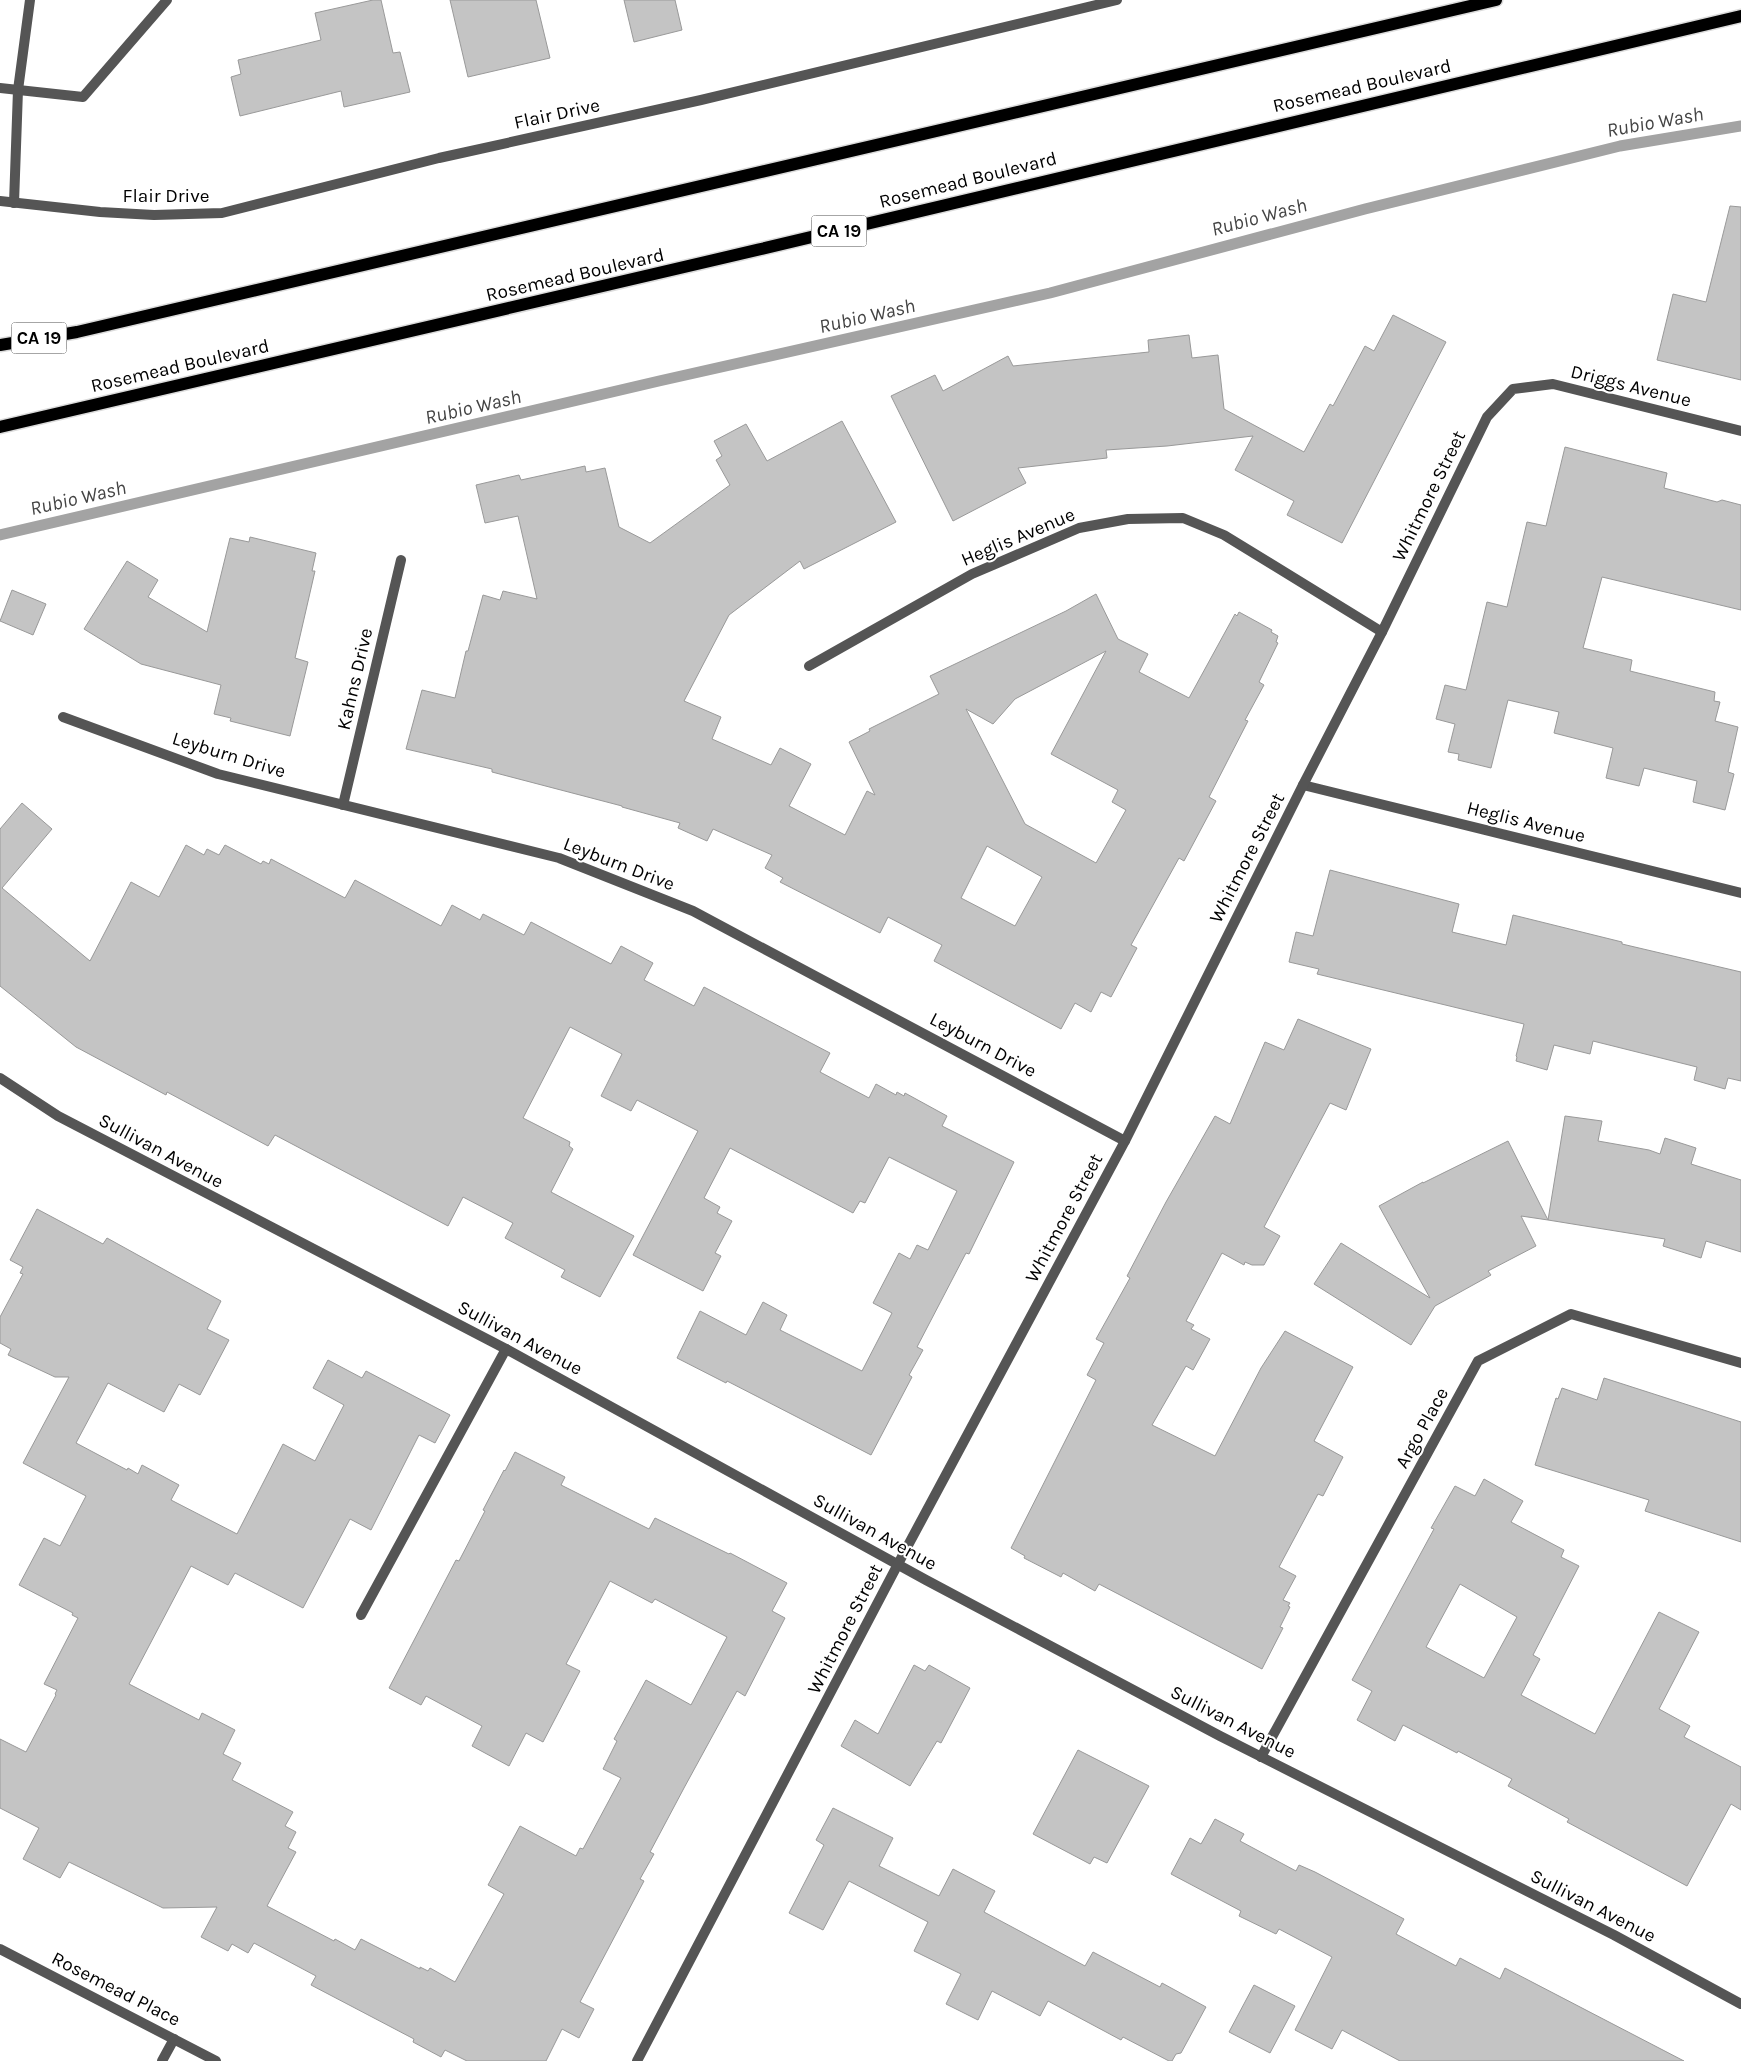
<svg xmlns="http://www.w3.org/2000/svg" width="1741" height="2061" viewBox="0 0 1741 2061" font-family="Karla,sans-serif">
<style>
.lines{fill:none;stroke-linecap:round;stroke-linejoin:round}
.stream{stroke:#a3a3a3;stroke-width:11}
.building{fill:#c4c4c4;stroke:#999;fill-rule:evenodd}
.primary-casing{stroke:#dbdbdb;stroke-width:15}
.service{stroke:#555;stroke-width:10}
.minor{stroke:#555;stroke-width:10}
.tertiary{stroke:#555;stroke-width:10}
.primary{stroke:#000;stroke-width:12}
.labels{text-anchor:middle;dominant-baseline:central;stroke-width:4;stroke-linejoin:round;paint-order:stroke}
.shield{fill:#fff;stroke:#4c4c4c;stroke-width:1}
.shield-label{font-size:18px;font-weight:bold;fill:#000}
.street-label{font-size:19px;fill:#000;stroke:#fff}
.water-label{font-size:20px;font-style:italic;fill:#444;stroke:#fff}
</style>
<rect width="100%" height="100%" fill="#fff"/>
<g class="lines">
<polyline class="stream" points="0,535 659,381 1050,293 1365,209 1620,146 1741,126"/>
</g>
<g class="building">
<polygon points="373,0 381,0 393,53 400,52 410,92 344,107 341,91 240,116 231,77 241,74 238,60 321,40 315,13"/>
<polygon points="450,0 536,0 550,58 468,77"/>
<polygon points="624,0 675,0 682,30 634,42"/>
<polygon points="1730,206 1741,207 1741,380 1657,360 1673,294 1706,302"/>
<polygon points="1393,315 1446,342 1342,543 1287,515 1294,501 1235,470 1253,436 1167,446 1106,450 1107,458 1018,468 1026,483 953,521 891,396 935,375 943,391 1008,356 1013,366 1149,352 1148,340 1189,335 1192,358 1218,355 1224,409 1304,452 1330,404 1333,406 1365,346 1374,351"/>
<path d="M 842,421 L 896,522 L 804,569 L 800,561 L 729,615 L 684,701 L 721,717 L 712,739 L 771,765 L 780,748 L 811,764 L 789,806 L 845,835 L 867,791 L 875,795 L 849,742 L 870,731 L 869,729 L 939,694 L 930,676 L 1066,611 L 1096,594 L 1118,639 L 1148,654 L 1139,672 L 1189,698 L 1235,614 L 1237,616 L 1239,612 L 1272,630 L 1271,632 L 1278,636 L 1276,642 L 1278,643 L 1259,682 L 1264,685 L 1245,720 L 1248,721 L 1209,797 L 1216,801 L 1184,861 L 1179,858 L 1131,945 L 1137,948 L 1111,997 L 1101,992 L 1091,1012 L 1075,1003 L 1061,1029 L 934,961 L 942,945 L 888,917 L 880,933 L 780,882 L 783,878 L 765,868 L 772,855 L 713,829 L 707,841 L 678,828 L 680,823 L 622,807 L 622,806 L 492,772 L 492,769 L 406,749 L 422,690 L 455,698 L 466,651 L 468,651 L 483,595 L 500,600 L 503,591 L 537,599 L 518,516 L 485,523 L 476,485 L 519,475 L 521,480 L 585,466 L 586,472 L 605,468 L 619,527 L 650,543 L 730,485 L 716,460 L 722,456 L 714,441 L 746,424 L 767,461 ZM 1106,651 L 1051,754 L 1118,790 L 1112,802 L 1126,810 L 1096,863 L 1025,824 L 966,709 L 993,724 L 1015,699 ZM 987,846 L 1042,877 L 1015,926 L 961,898 Z"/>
<polygon points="1565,447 1667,473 1664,488 1717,502 1722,500 1741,505 1741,610 1602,577 1583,648 1632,660 1630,671 1715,692 1714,701 1720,702 1715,721 1738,727 1728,772 1734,774 1725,810 1693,802 1697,781 1644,768 1639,786 1606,778 1613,748 1554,733 1559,712 1508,700 1491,768 1458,760 1459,754 1448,752 1455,724 1436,719 1445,685 1466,690 1487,602 1507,607 1527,522 1546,526"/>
<polygon points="250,537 316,553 312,571 315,571 295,658 308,662 290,736 230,721 231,718 214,714 221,685 141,664 84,629 127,561 158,580 148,597 207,632 230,538 249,542"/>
<polygon points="12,590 46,604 33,635 0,621"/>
<polygon points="22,803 52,829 2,888 90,961 131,882 159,897 186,845 204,855 207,849 219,855 225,845 261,864 263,861 269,864 271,859 345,898 355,880 441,926 452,905 480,920 483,914 524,935 531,922 611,964 621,946 653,963 644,980 694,1006 704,987 830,1053 820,1072 869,1098 876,1084 896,1095 897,1092 904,1096 905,1093 947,1116 942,1126 1014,1162 969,1254 966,1253 917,1347 923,1350 909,1375 912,1377 871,1455 727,1381 726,1383 677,1358 700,1311 746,1335 763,1302 787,1315 780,1330 862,1371 892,1313 873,1303 899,1253 910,1259 917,1245 928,1250 957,1191 889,1157 865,1203 860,1201 853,1213 730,1148 704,1198 720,1207 717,1213 732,1221 715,1253 721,1256 703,1291 633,1255 698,1131 637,1100 631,1111 601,1096 622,1054 570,1027 523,1118 570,1142 569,1146 573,1149 551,1192 634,1236 600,1297 561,1277 565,1270 505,1238 513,1223 463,1197 448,1226 275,1135 268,1146 167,1092 166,1095 76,1047 0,986 0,829"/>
<polygon points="1330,870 1459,904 1452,932 1506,945 1513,915 1622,942 1622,944 1741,972 1741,1081 1728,1078 1725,1089 1694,1080 1697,1067 1593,1041 1590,1054 1554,1045 1547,1070 1516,1061 1517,1057 1516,1056 1524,1024 1317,974 1319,969 1289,962 1296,932 1313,936"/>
<polygon points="1298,1019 1371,1049 1346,1110 1330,1103 1264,1227 1280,1236 1264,1265 1252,1265 1245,1262 1244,1265 1222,1253 1186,1321 1194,1325 1191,1329 1210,1339 1193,1370 1186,1366 1152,1425 1215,1456 1261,1368 1285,1331 1353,1367 1314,1441 1343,1457 1323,1496 1318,1494 1279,1567 1296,1576 1283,1600 1290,1603 1288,1606 1290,1607 1280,1627 1283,1628 1262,1669 1099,1584 1095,1591 1063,1573 1061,1577 1024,1558 1025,1556 1011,1548 1096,1380 1087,1375 1104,1343 1096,1339 1130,1278 1127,1276 1166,1202 1215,1116 1230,1124 1265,1042 1284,1050"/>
<polygon points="1565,1116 1602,1121 1598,1141 1649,1150 1660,1154 1665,1138 1696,1148 1691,1164 1741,1180 1741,1252 1706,1241 1701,1258 1663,1246 1665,1239 1548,1220"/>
<polygon points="1508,1141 1548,1220 1521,1216 1536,1246 1488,1271 1491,1275 1435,1306 1411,1345 1314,1284 1341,1243 1430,1298 1379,1206 1423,1182 1423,1183"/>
<polygon points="37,1209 103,1244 107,1238 221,1301 207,1329 229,1340 200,1395 179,1384 164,1412 108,1383 76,1443 127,1470 128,1468 138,1474 142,1465 179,1485 171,1500 237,1534 283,1444 315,1461 344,1405 313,1388 328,1360 362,1378 366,1371 450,1415 435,1443 419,1435 371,1530 350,1519 303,1608 235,1573 228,1585 191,1566 129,1684 199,1720 202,1713 235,1730 223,1754 241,1763 232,1780 293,1812 285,1826 296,1832 288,1848 296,1852 267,1906 334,1941 335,1939 355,1950 361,1939 420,1969 420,1967 428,1971 430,1968 455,1982 504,1894 488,1885 520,1826 576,1856 580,1848 583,1849 621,1778 603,1769 617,1741 614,1739 646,1680 691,1705 727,1637 655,1599 652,1603 610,1581 566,1664 580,1671 543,1742 526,1733 509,1766 472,1746 482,1726 426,1696 421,1705 389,1688 456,1560 459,1561 485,1511 483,1510 504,1470 505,1471 515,1452 565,1477 561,1485 649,1529 655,1518 729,1554 730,1553 787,1583 772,1611 785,1618 745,1696 737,1691 684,1788 650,1852 654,1854 640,1879 644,1881 580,2002 594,2009 579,2038 562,2029 546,2061 467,2061 445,2050 441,2057 413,2042 414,2039 311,1985 316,1976 254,1943 248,1953 232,1944 228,1951 201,1937 217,1907 163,1908 69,1862 60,1878 23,1859 39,1828 0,1808 0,1739 26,1752 56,1695 55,1694 57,1690 44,1684 78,1618 72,1615 73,1613 19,1585 44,1538 60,1546 86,1496 23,1463 69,1377 55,1377 8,1355 11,1349 0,1343 0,1317 23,1274 20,1273 23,1267 10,1260"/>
<polygon points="1604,1378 1741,1422 1741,1542 1645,1511 1649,1500 1535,1465 1556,1398 1558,1399 1562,1388 1597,1400"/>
<path d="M 1484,1479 L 1523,1501 L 1511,1522 L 1564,1550 L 1561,1557 L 1579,1566 L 1533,1655 L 1540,1659 L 1521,1695 L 1595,1734 L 1659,1612 L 1699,1632 L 1659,1709 L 1690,1726 L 1684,1737 L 1741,1767 L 1741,1810 L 1731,1804 L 1687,1886 L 1567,1822 L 1569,1819 L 1508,1786 L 1512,1779 L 1458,1751 L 1457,1753 L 1403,1725 L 1395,1741 L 1357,1720 L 1372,1691 L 1352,1680 L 1434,1529 L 1431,1528 L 1455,1486 L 1475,1496 ZM 1460,1584 L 1517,1617 L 1484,1678 L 1426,1647 Z"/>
<polygon points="914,1665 925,1671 929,1665 970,1688 941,1743 937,1741 910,1786 841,1746 855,1720 878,1734"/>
<polygon points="1078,1750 1149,1786 1107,1863 1094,1857 1090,1864 1033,1834"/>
<polygon points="833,1808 893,1838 879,1866 939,1896 953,1869 995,1891 984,1912 1085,1966 1093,1952 1160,1987 1162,1983 1206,2007 1181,2053 1176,2054 1172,2061 1169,2061 1123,2037 1121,2040 1048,2001 1040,2016 992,1991 978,2020 946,2004 961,1974 914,1951 928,1922 849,1881 823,1930 789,1913 824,1845 816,1840"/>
<polygon points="1215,1819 1244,1834 1240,1841 1296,1871 1299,1865 1315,1872 1404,1919 1396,1934 1456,1966 1460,1958 1500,1979 1505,1968 1684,2061 1400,2061 1342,2030 1332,2049 1295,2030 1332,1957 1279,1929 1276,1934 1239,1916 1241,1911 1171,1874 1190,1838 1201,1844"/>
<polygon points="1254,1985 1295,2006 1270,2053 1229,2032"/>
</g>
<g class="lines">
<defs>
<g id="primary">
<polyline points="0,345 77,332 1496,0"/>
<path d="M 0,427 C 581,293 1161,154 1741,16"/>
</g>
</defs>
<use href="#primary" class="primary-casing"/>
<g class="service">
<polyline points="0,88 83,97 167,0"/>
<polyline points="14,203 18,90 30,0"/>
<polyline points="361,1615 506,1349"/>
</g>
<g class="minor">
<polyline points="0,201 100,212 154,215 222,213 439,158 701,100 1117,0"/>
<polyline points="809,666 972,574 1079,528 1128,519 1183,518 1224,535 1382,632"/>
<polyline points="63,717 218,774 559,858 693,911 1125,1141"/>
<polyline points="1303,785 1741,893"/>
<polyline points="343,805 401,560"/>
<polyline points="0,1078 58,1116 506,1349 926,1580 1220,1736 1614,1935 1741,2004"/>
<polyline points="1261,1757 1478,1361 1571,1314 1741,1363"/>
<polyline points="162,2061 174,2039"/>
<polyline points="637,2061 898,1564 1125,1141 1303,785 1382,632 1487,417 1513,389 1553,384 1741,431"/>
</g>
<polyline class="tertiary" points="0,1949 216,2061"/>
<use href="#primary" class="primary"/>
</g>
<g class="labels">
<g class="shield">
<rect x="811.5" y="215.5" width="55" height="31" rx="4"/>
<rect x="11.5" y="322.5" width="55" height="31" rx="4"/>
</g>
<g class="shield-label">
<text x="839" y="231">CA 19</text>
<text x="39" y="338">CA 19</text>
</g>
<g class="street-label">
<text transform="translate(1362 86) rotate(-13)">Rosemead Boulevard</text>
<text transform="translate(557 114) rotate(-12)">Flair Drive</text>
<text transform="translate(968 180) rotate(-14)">Rosemead Boulevard</text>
<text x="166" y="196">Flair Drive</text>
<text transform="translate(575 275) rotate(-13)">Rosemead Boulevard</text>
<text transform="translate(180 366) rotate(-13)">Rosemead Boulevard</text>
<text transform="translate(1631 386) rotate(14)">Driggs Avenue</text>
<text transform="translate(1429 496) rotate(-64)">Whitmore Street</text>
<text transform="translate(1018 537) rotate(-23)">Heglis Avenue</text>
<text transform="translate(355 679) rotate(-77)">Kahns Drive</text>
<text transform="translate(229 755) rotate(17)">Leyburn Drive</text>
<text transform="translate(1526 822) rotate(14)">Heglis Avenue</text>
<text transform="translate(1247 858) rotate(-63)">Whitmore Street</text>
<text transform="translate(619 864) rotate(21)">Leyburn Drive</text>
<text transform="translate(983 1045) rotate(28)">Leyburn Drive</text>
<text transform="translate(161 1151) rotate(28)">Sullivan Avenue</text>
<text transform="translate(1064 1218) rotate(-62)">Whitmore Street</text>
<text transform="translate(520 1338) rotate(28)">Sullivan Avenue</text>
<text transform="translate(1422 1428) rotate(-61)">Argo Place</text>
<text transform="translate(875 1532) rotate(29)">Sullivan Avenue</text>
<text transform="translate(845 1629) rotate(-63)">Whitmore Street</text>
<text transform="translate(1233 1722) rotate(27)">Sullivan Avenue</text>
<text transform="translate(1593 1906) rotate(27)">Sullivan Avenue</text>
<text transform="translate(116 1989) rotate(27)">Rosemead Place</text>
</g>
<g class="water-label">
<text transform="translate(1655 122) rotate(-10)">Rubio Wash</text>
<text transform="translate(1259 217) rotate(-15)">Rubio Wash</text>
<text transform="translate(867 316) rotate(-13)">Rubio Wash</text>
<text transform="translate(473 407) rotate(-13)">Rubio Wash</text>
<text transform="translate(78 498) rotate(-13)">Rubio Wash</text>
</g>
</g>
</svg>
